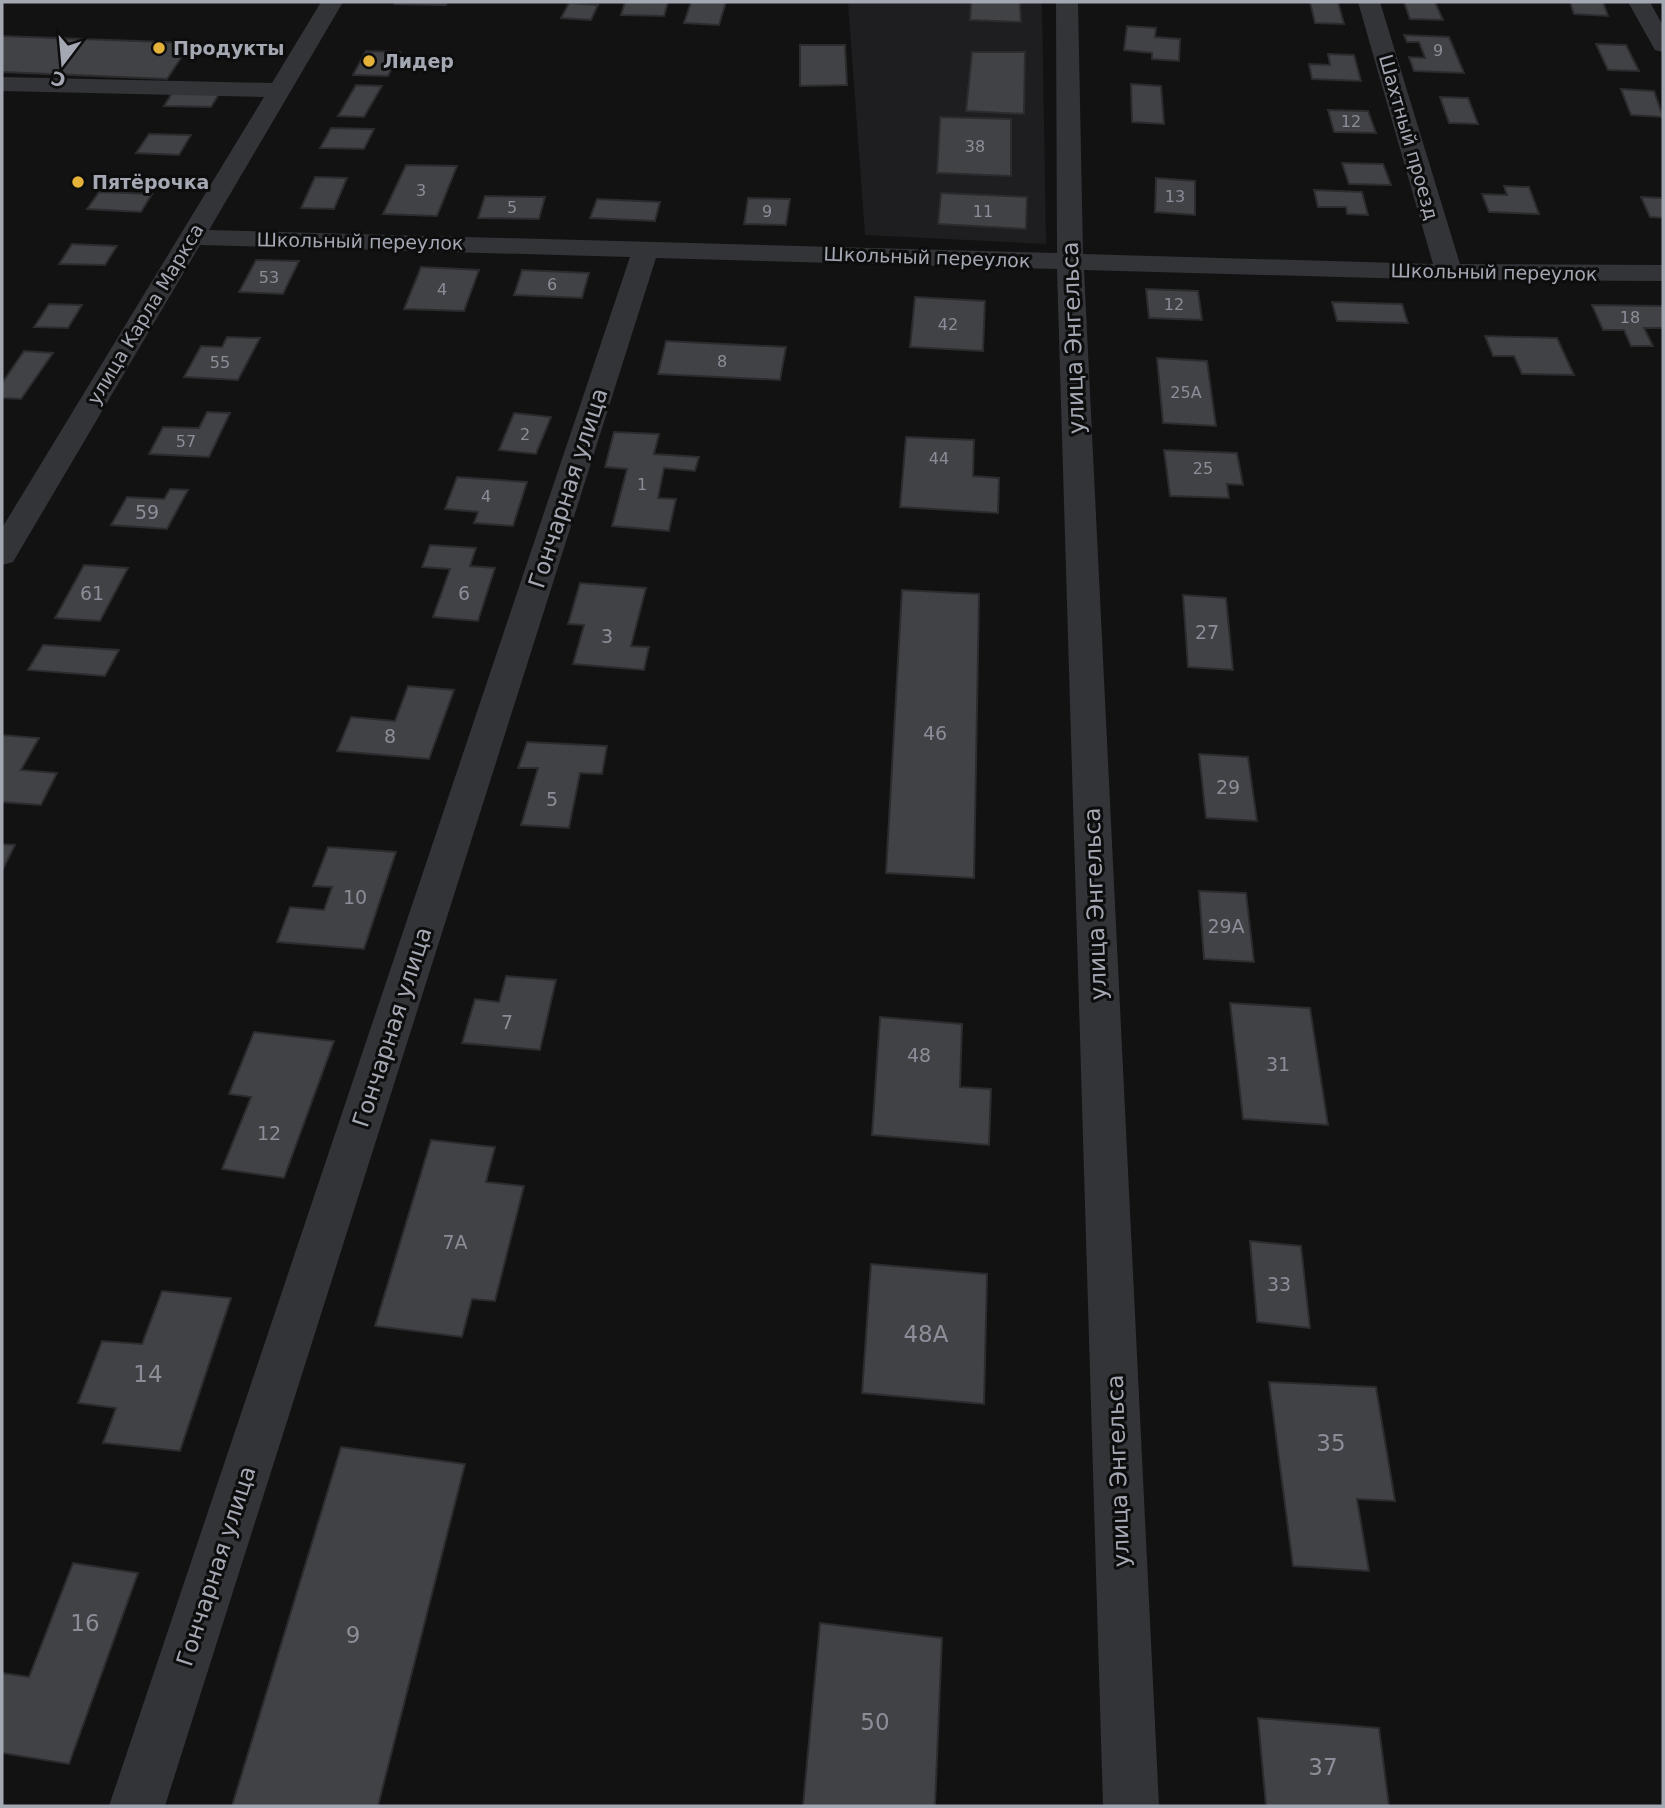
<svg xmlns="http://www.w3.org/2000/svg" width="1665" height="1808" viewBox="0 0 1665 1808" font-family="'DejaVu Sans',sans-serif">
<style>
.built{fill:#1e1e20}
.building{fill:#414246;stroke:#2c2c2f;stroke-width:2}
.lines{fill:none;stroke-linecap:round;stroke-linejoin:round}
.minor{fill:#333438;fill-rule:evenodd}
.poi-dot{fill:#e4b139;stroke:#0d0d0e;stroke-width:2.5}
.labels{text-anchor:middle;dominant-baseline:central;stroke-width:6;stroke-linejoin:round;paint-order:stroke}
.far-number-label{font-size:16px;fill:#8b8e98}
.far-poi-label{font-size:19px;font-weight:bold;fill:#a4a8b3;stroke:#0d0d0e;text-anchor:start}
.far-street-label{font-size:19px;fill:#a4a8b3;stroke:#0d0d0e}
.number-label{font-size:19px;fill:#8b8e98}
.street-label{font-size:23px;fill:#a4a8b3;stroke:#0d0d0e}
.near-number-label{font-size:23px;fill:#8b8e98}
</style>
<rect width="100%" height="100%" fill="#121213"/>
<polygon class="built" points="848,2 1042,2 1046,244 865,235"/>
<g class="building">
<polygon points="396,2 447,2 446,5 395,4"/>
<polygon points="625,2 668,2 664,16 621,15"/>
<polygon points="691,2 726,2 719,25 684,23"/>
<polygon points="971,2 1020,2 1021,22 970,20"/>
<polygon points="1310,2 1338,2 1344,24 1315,23"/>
<polygon points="1404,2 1435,2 1443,20 1410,19"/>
<polygon points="1570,2 1603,2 1608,16 1574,14"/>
<polygon points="569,3 598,5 591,20 561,18"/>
<polygon points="1127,26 1156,28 1155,37 1180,39 1179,61 1152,59 1152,53 1124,50"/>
<polygon points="1404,35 1449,37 1464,73 1414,71 1409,57 1425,58 1419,42 1407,42"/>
<polygon points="2,36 191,43 167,79 2,72"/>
<polygon points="1596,44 1626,45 1639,71 1608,70"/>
<polygon points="800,45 845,45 847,85 800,86"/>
<polygon points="366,51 400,52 388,76 353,75"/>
<polygon points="972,52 1025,52 1024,114 966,111"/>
<polygon points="1328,54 1354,55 1361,81 1312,79 1309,64 1330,65"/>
<polygon points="1131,84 1161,86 1164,124 1132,122"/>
<polygon points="356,85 382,86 364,117 338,116"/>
<polygon points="1621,89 1654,91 1663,117 1631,115"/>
<polygon points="174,90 221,91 211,107 164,106"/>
<polygon points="1440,97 1468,98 1478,124 1449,123"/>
<polygon points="1328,110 1368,111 1376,133 1334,132"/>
<polygon points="940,117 1011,119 1011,176 937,173"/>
<polygon points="331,128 374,129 364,149 320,148"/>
<polygon points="149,134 191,135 179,155 136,153"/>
<polygon points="1342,163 1383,164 1391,185 1349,184"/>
<polygon points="406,165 457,166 437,216 383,214"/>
<polygon points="315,177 347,178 334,209 301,208"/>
<polygon points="1156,178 1195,181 1195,215 1155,212"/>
<polygon points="1504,186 1529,187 1539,214 1489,212 1482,194 1507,195"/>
<polygon points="1314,190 1362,192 1368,215 1347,214 1346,207 1318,207"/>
<polygon points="99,192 152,194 141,212 87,209"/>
<polygon points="941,193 1027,197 1026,229 938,224"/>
<polygon points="485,196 545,197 539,219 478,218"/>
<polygon points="1641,197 1663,198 1663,218 1650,217"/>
<polygon points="748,198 790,199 786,225 744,224"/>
<polygon points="597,199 660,202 655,221 590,218"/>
<polygon points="72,244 117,246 105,265 59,264"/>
<polygon points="256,260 299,261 283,294 239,292"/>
<polygon points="421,267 479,270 464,311 404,309"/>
<polygon points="522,270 589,273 582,298 514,295"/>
<polygon points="1146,289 1198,291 1202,320 1149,318"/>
<polygon points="915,297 985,301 983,351 910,347"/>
<polygon points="1332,302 1402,304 1408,323 1337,321"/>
<polygon points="49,304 82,305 68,328 34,327"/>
<polygon points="1592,305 1663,306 1663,328 1644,328 1653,346 1631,346 1624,330 1603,330"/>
<polygon points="1485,336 1557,338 1574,375 1522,374 1514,356 1493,356"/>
<polygon points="227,337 260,338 238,380 184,377 201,346 222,347"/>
<polygon points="666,341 786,347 780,380 658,374"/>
<polygon points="24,351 53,353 21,399 2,398 2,383"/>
<polygon points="1157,358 1207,361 1216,426 1163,423"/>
<polygon points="207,412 230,413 209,457 149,454 163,427 199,428"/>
<polygon points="514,413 551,417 536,454 499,450"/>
<polygon points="614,432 659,434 654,454 699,457 695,471 664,468 658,498 676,499 669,531 612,526 627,469 605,467"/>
<polygon points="906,437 974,440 973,476 999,478 998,513 900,507"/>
<polygon points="1164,450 1237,453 1243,485 1227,484 1229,498 1170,496"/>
<polygon points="457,477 527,482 513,526 474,523 478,512 445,509"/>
<polygon points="170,489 188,490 167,529 111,525 127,497 164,499"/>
<polygon points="430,545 476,548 470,566 495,568 478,621 433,617 450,569 422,567"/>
<polygon points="84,565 128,568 100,621 55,618"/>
<polygon points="580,583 646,588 631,646 649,647 644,670 573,664 584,625 568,624"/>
<polygon points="902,590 979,594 974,878 886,873"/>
<polygon points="1183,595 1226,598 1233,670 1188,667"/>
<polygon points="43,645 119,650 105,676 28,670"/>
<polygon points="408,686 454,690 429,759 337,751 351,717 395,721"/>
<polygon points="2,735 39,738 21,770 57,773 41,805 2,802"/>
<polygon points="527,742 607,746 602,774 580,773 569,828 521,825 538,768 518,768"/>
<polygon points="1199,754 1248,757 1257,821 1206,818"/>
<polygon points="2,844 15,845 2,871"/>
<polygon points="328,847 396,852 364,949 277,942 290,907 324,910 332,887 313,886"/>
<polygon points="1199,891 1246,893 1254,962 1204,959"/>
<polygon points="506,976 556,980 540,1050 462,1043 475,999 499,1002"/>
<polygon points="1230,1003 1310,1008 1328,1125 1243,1119"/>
<polygon points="880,1017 962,1024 960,1087 991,1089 989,1145 872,1135"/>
<polygon points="254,1032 334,1041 284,1178 222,1169 251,1097 229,1094"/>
<polygon points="431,1140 495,1147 486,1182 524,1186 495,1301 472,1299 462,1337 375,1326"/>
<polygon points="1250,1241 1301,1246 1310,1328 1257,1322"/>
<polygon points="871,1264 987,1274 984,1404 862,1393"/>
<polygon points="162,1291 231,1298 180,1451 103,1443 116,1408 78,1403 102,1341 142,1344"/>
<polygon points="1269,1382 1376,1387 1395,1501 1357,1499 1369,1571 1293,1566"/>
<polygon points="341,1447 465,1464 378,1806 232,1806"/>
<polygon points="73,1563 138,1573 69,1764 2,1753 2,1673 29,1677"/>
<polygon points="820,1623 942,1638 935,1806 803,1806"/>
<polygon points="1258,1718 1379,1728 1389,1806 1266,1806"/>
</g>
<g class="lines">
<g class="minor">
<polygon points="321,2 343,2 209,230 1057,253 1056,2 1078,2 1083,254 1433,264 1358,2 1380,2 1460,264 1663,265 1663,281 1449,280 1084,270 1159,1806 1103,1806 1057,269 656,258 165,1806 109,1806 630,257 200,245 13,562 2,565 2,528 264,97 2,91 2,77 272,83"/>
<polygon points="1628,2 1650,2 1663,26 1663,52 1655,50"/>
</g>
</g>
<g class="poi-dot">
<circle cx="159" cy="48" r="7"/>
<circle cx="369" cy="61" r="7"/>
<circle cx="78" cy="182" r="7"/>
</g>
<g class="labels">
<g class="far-number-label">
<text x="1438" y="50">9</text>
<text x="1351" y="121">12</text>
<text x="975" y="146">38</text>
<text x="421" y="190">3</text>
<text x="1175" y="196">13</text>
<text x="512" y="207">5</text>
<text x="767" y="211">9</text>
<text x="983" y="211">11</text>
<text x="269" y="277">53</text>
<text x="552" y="284">6</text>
<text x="442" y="289">4</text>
<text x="1174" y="304">12</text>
<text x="1630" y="317">18</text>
<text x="948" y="324">42</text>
<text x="722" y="361">8</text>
<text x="220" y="362">55</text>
<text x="1186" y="392">25А</text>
<text x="525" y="434">2</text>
<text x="186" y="441">57</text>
<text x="939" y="458">44</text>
<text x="1203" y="468">25</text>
<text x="642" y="484">1</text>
<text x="486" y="496">4</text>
</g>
<g class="far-poi-label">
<text x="173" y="48">Продукты</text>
<text x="383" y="61">Лидер</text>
<text x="92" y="182">Пятёрочка</text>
</g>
<g class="far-street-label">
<text transform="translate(1409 137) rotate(74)">Шахтный проезд</text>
<text transform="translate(360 241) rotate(1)">Школьный переулок</text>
<text transform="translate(927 257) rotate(2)">Школьный переулок</text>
<text transform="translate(1494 272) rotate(1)">Школьный переулок</text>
<text transform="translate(145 314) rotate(-59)">улица Карла Маркса</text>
</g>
<g class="number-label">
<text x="147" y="512">59</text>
<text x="92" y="593">61</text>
<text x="464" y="593">6</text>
<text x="1207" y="632">27</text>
<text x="607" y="636">3</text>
<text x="935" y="733">46</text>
<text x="390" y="736">8</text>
<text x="1228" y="787">29</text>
<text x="552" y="799">5</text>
<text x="355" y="897">10</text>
<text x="1226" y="926">29А</text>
<text x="507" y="1022">7</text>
<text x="919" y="1055">48</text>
<text x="1278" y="1064">31</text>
<text x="269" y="1133">12</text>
<text x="455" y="1242">7А</text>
<text x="1279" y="1284">33</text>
</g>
<g class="street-label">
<text transform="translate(1073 338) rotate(-92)">улица Энгельса</text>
<text transform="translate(568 488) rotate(-72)">Гончарная улица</text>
<text transform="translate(1095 904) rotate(-92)">улица Энгельса</text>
<text transform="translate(392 1027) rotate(-72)">Гончарная улица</text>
<text transform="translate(1118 1471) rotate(-92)">улица Энгельса</text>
<text transform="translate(216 1566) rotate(-72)">Гончарная улица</text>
</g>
<g class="near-number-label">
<text x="926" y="1334">48А</text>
<text x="148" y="1374">14</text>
<text x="1331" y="1443">35</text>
<text x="85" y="1623">16</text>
<text x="353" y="1635">9</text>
<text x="875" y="1722">50</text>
<text x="1323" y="1767">37</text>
</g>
</g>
<rect width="1665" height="1808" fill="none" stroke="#a4a8b3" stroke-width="7"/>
<g transform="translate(63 63) rotate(196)" stroke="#0d0d0e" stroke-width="5" paint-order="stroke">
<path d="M0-5L12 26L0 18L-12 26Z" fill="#a4a8b3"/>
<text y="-10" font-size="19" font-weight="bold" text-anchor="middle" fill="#a4a8b3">С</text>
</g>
</svg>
